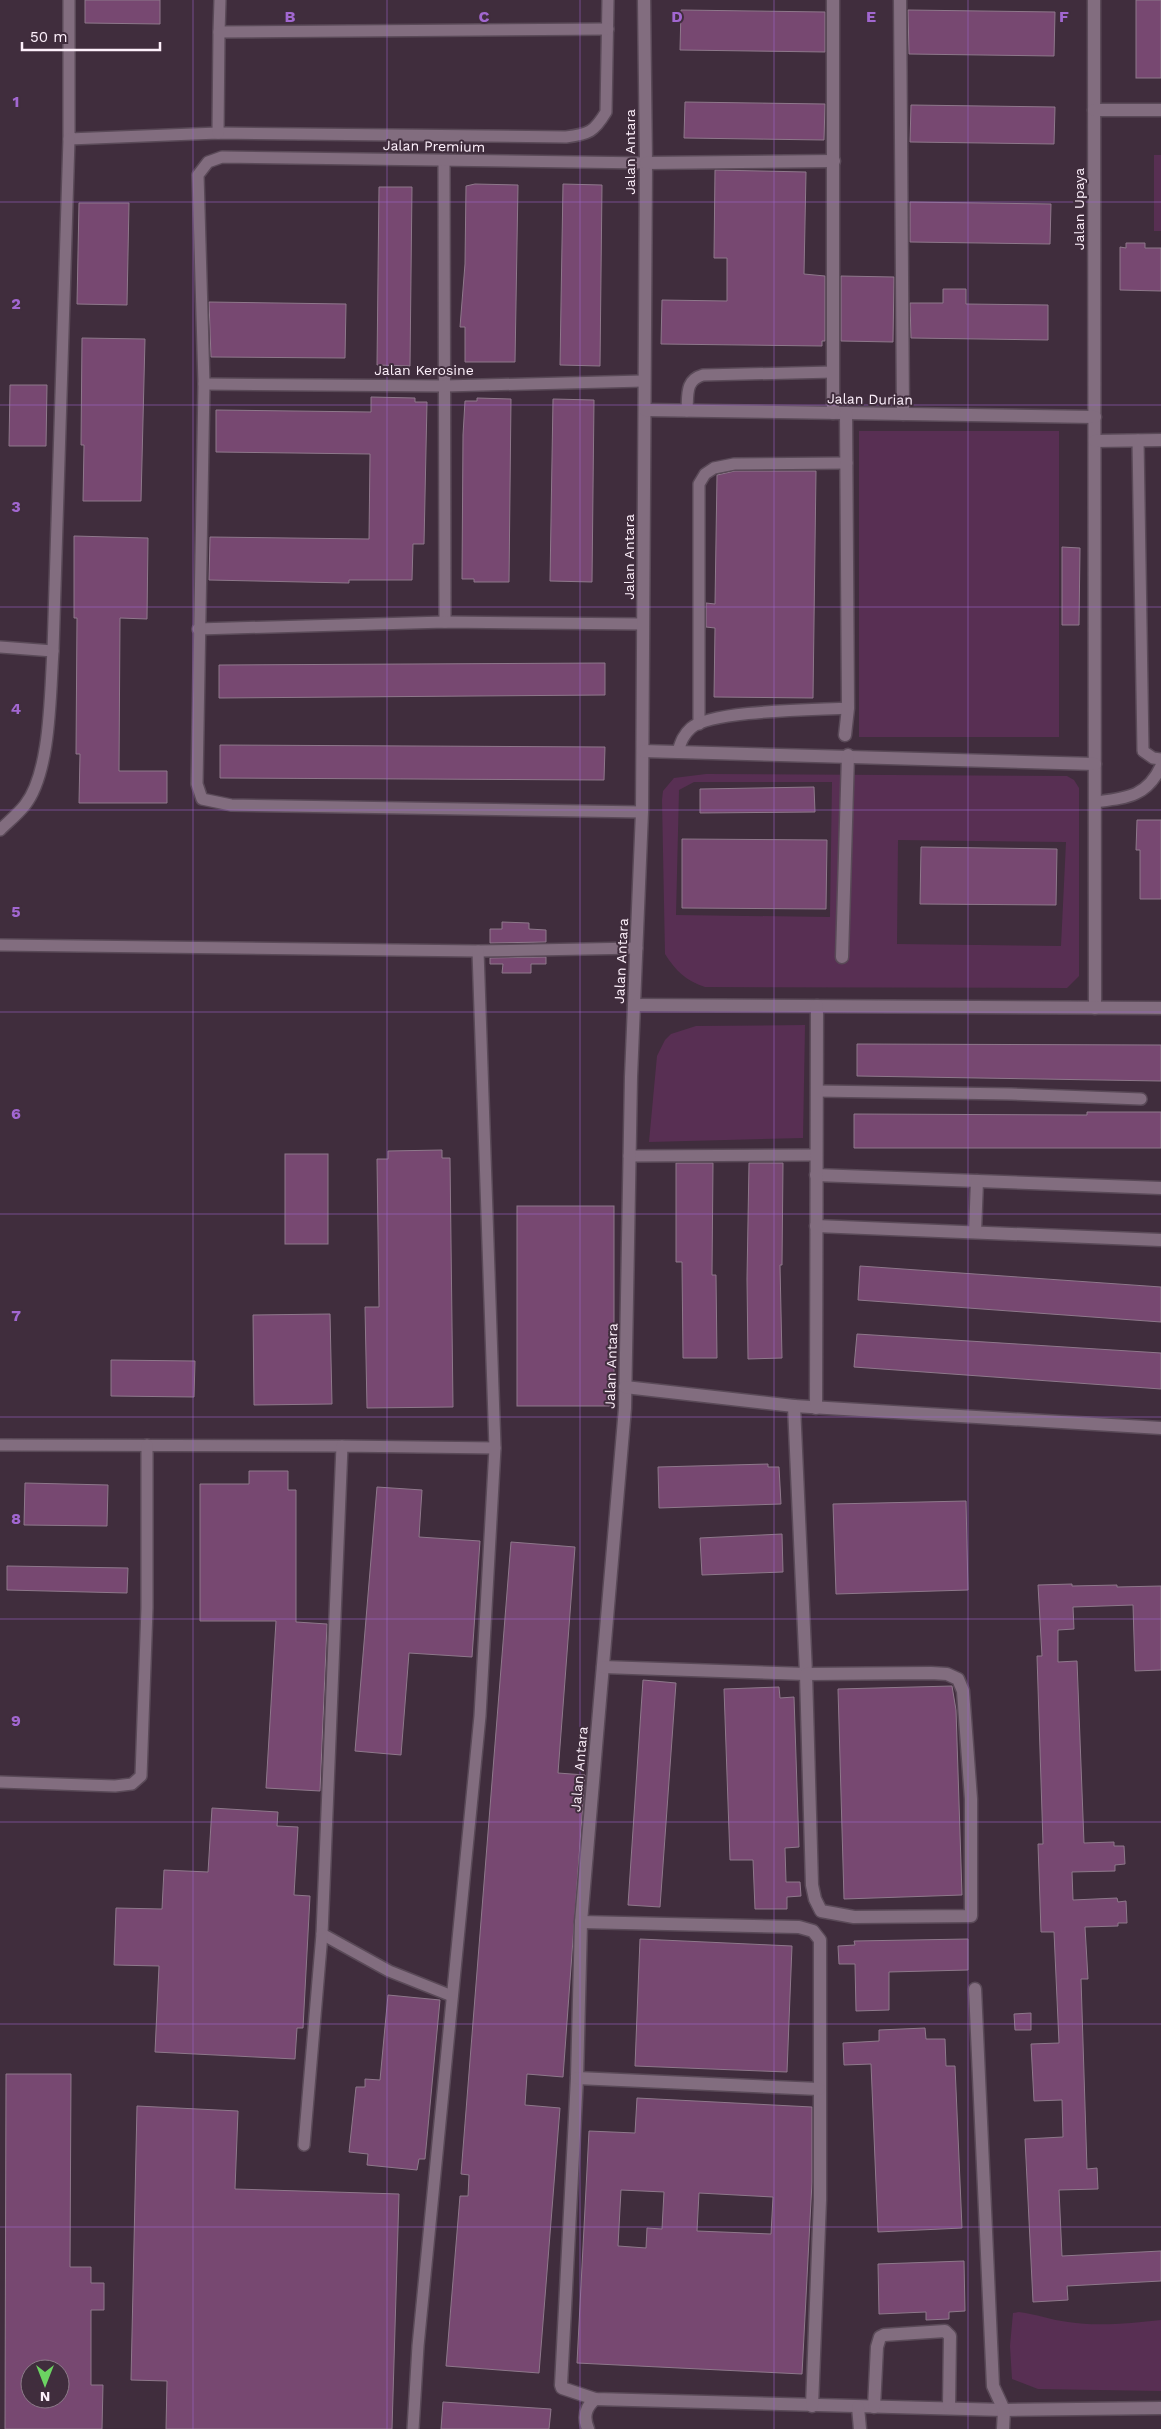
<svg xmlns="http://www.w3.org/2000/svg" width="1161" height="2429" viewBox="0 0 1161 2429" font-family="'Work Sans',sans-serif">
<style>
.green{fill:#582f53;fill-rule:evenodd}
.building{fill:#774871;stroke:#8e788b;fill-rule:evenodd}
.lines{fill:none;stroke-linecap:round;stroke-linejoin:round}
.service-casing{stroke:#5a4a58;stroke-width:14}
.minor-casing{stroke:#5a4a58;stroke-width:15}
.service{stroke:#826d7f;stroke-width:11}
.minor{stroke:#826d7f;stroke-width:12}
.grid{fill:none;stroke:#a267d1;stroke-width:1;stroke-opacity:0.55}
.labels{text-anchor:middle;dominant-baseline:central;stroke-width:4;stroke-linejoin:round;paint-order:stroke}
.street-label{font-size:14px;fill:#fdf0fb;stroke:#402d3d}
.grid-label{font-size:16px;text-anchor:middle;font-weight:bold;fill:#a267d1;stroke:#402d3d;stroke-width:4;stroke-linejoin:round;paint-order:stroke}
</style>
<rect width="100%" height="100%" fill="#402d3d"/>
<g class="green">
<rect x="1154" y="155" width="7" height="76"/>
<rect x="859" y="431" width="200" height="306"/>
<path d="M 706,774 L 1067,776 L 1074,780 L 1079,788 L 1079,976 L 1067,988 L 705,987 C 686,981 675,970 665,954 L 662,800 L 663,791 L 674,778 ZM 694,782 L 832,782 L 830,917 L 676,915 L 679,790 ZM 898,840 L 1066,842 L 1061,946 L 897,944 Z"/>
<polygon points="805,1025 803,1138 649,1142 657,1056 665,1040 671,1034 696,1026"/>
<path d="M 1019,2312 C 1036,2314 1051,2320 1068,2322 C 1098,2327 1132,2323 1161,2320 L 1161,2391 L 1038,2389 L 1012,2379 L 1010,2346 L 1013,2313 Z"/>
</g>
<g class="building">
<polygon points="85,0 160,0 160,24 85,23"/>
<rect x="1136" y="0" width="25" height="78"/>
<polygon points="681,10 825,12 825,52 680,50"/>
<polygon points="908,10 1055,12 1054,56 909,54"/>
<polygon points="685,102 825,104 824,140 684,138"/>
<polygon points="911,105 1055,107 1054,144 910,142"/>
<polygon points="715,170 806,172 804,274 825,276 825,341 822,341 822,346 661,344 662,300 727,301 727,258 714,258"/>
<polygon points="475,184 518,185 515,362 465,362 465,327 460,327 465,264 466,186"/>
<polygon points="563,184 602,185 600,366 560,365"/>
<polygon points="379,187 412,187 410,366 377,365"/>
<polygon points="910,202 1051,204 1050,244 910,242"/>
<polygon points="79,203 129,203 127,305 77,304"/>
<polygon points="1126,243 1145,243 1145,248 1161,248 1161,291 1120,290 1120,247 1126,248"/>
<polygon points="841,276 894,277 893,342 841,341"/>
<polygon points="943,289 966,289 966,304 1048,305 1048,340 911,338 910,303 943,303"/>
<polygon points="209,302 346,304 345,358 211,357"/>
<polygon points="82,338 145,339 141,501 83,501 84,445 81,445"/>
<polygon points="10,385 47,385 46,446 9,446"/>
<polygon points="371,397 415,398 415,402 427,402 424,544 413,544 412,580 349,580 349,583 209,580 210,537 369,539 370,454 216,452 216,410 371,412"/>
<polygon points="477,398 511,399 509,582 474,582 474,579 462,579 463,435 465,401 477,401"/>
<polygon points="553,399 594,400 592,582 550,581"/>
<polygon points="735,471 816,471 813,698 714,697 715,628 706,627 706,603 715,604 717,475"/>
<polygon points="74,536 148,538 147,619 120,618 119,771 167,771 167,803 79,803 80,754 76,754 77,618 74,618"/>
<polygon points="1062,547 1080,548 1079,625 1062,625"/>
<polygon points="605,663 605,695 219,698 219,665"/>
<polygon points="220,745 605,747 604,780 220,778"/>
<polygon points="814,787 815,812 700,813 700,789"/>
<polygon points="1137,820 1161,820 1161,899 1140,899 1140,850 1136,850"/>
<polygon points="682,839 827,840 826,909 682,908"/>
<polygon points="921,847 1057,849 1056,905 920,904"/>
<polygon points="502,922 529,923 529,929 546,930 546,942 490,943 490,929 502,929"/>
<polygon points="546,957 546,964 531,964 531,973 502,973 503,964 490,964 490,958"/>
<polygon points="857,1044 1161,1045 1161,1081 857,1076"/>
<polygon points="1087,1112 1161,1112 1161,1148 854,1148 854,1114 1087,1115"/>
<polygon points="442,1150 442,1158 450,1158 453,1407 367,1408 365,1307 379,1307 377,1159 388,1159 388,1151"/>
<rect x="285" y="1154" width="43" height="90"/>
<polygon points="676,1163 713,1163 712,1275 716,1275 717,1358 683,1358 682,1262 676,1262"/>
<polygon points="749,1163 783,1163 782,1265 780,1265 782,1358 748,1359 747,1279"/>
<rect x="517" y="1206" width="97" height="200"/>
<polygon points="860,1266 1161,1287 1161,1322 858,1300"/>
<polygon points="330,1314 332,1404 254,1405 253,1315"/>
<polygon points="857,1334 1161,1353 1161,1389 854,1367"/>
<polygon points="111,1360 195,1361 194,1397 111,1396"/>
<polygon points="768,1464 768,1467 779,1467 781,1504 659,1508 658,1467"/>
<polygon points="249,1471 288,1471 288,1490 296,1490 296,1622 327,1624 320,1791 266,1788 276,1621 200,1621 200,1484 249,1484"/>
<polygon points="25,1483 108,1485 107,1526 24,1525"/>
<polygon points="377,1487 422,1490 419,1537 480,1541 472,1657 409,1653 401,1755 355,1751"/>
<polygon points="966,1501 968,1590 836,1594 833,1504"/>
<polygon points="782,1534 783,1572 702,1575 700,1538"/>
<polygon points="511,1542 575,1547 558,1773 585,1775 563,2077 527,2074 525,2105 560,2108 539,2373 446,2366 460,2196 468,2196 469,2175 461,2174"/>
<polygon points="7,1566 128,1568 127,1593 7,1590"/>
<polygon points="1072,1584 1072,1586 1117,1585 1117,1587 1161,1586 1161,1670 1135,1671 1133,1605 1073,1607 1074,1629 1058,1630 1058,1662 1077,1661 1084,1843 1114,1842 1114,1846 1124,1846 1125,1864 1115,1865 1115,1871 1072,1872 1073,1900 1117,1898 1118,1902 1126,1901 1127,1923 1118,1923 1118,1926 1085,1927 1088,1979 1081,1979 1087,2169 1097,2168 1098,2189 1059,2190 1062,2256 1161,2251 1161,2281 1067,2286 1068,2300 1033,2302 1025,2139 1063,2137 1062,2100 1034,2101 1031,2044 1059,2043 1054,1932 1041,1932 1038,1844 1043,1844 1037,1656 1042,1656 1038,1585"/>
<polygon points="643,1680 676,1683 660,1907 628,1905"/>
<polygon points="952,1686 956,1710 962,1895 844,1899 838,1689"/>
<polygon points="779,1687 780,1698 794,1697 799,1847 785,1848 786,1882 800,1882 801,1896 787,1897 787,1909 755,1909 753,1860 730,1860 724,1689"/>
<polygon points="212,1808 278,1812 277,1826 298,1827 294,1895 310,1896 303,2028 297,2028 295,2059 155,2052 159,1966 114,1965 116,1908 162,1909 164,1870 208,1872"/>
<polygon points="640,1939 792,1946 787,2072 635,2066"/>
<polygon points="968,1939 968,1970 889,1972 889,2010 856,2011 855,1964 839,1964 838,1946 855,1945 854,1941"/>
<polygon points="388,1995 440,2000 425,2159 419,2159 417,2170 367,2165 368,2154 349,2152 356,2087 365,2087 365,2079 380,2080"/>
<polygon points="1031,2013 1031,2030 1015,2030 1014,2014"/>
<polygon points="925,2028 926,2039 945,2039 946,2066 955,2066 962,2228 878,2232 871,2064 844,2065 843,2043 879,2041 879,2030"/>
<path d="M 6,2074 L 71,2074 L 70,2267 L 91,2267 L 91,2283 L 104,2283 L 104,2310 L 91,2310 L 91,2385 L 103,2385 L 102,2429 L 5,2429 ZM 30,2369 L 60,2369 L 60,2399 L 30,2399 Z"/>
<path d="M 637,2098 L 812,2107 L 812,2182 L 802,2374 L 577,2363 L 589,2131 L 635,2133 ZM 621,2190 L 664,2192 L 662,2229 L 647,2228 L 646,2248 L 618,2246 ZM 699,2193 L 773,2197 L 771,2234 L 697,2231 Z"/>
<polygon points="137,2106 238,2111 235,2189 399,2194 392,2429 166,2429 167,2381 131,2380"/>
<polygon points="964,2261 965,2311 949,2312 949,2319 926,2320 926,2312 879,2314 878,2264"/>
<polygon points="443,2402 551,2409 549,2429 441,2429"/>
</g>
<g class="lines">
<defs>
<g id="service">
<path d="M 69,0 L 69,139 L 218,133 L 566,137 C 589,134 594,132 606,112 L 608,0"/>
<polyline points="219,32 220,0"/>
<polyline points="218,133 219,32 608,29"/>
<polyline points="444,162 445,622"/>
<polyline points="204,384 445,386 643,381"/>
<path d="M 687,411 C 688,395 685,380 703,375 L 833,372"/>
<polyline points="1138,440 1143,751 1153,758 1161,759"/>
<polyline points="198,629 445,622 643,624"/>
<polyline points="0,647 53,651"/>
<polyline points="699,724 699,484 705,474 714,468 734,464 847,463"/>
<path d="M 678,751 C 681,742 683,735 691,728 C 712,710 816,710 848,708"/>
<path d="M 1095,802 C 1126,798 1147,797 1161,766"/>
<polyline points="642,812 231,805 202,799 197,784 204,384 198,175 208,162 222,157 646,163"/>
<path d="M 0,830 C 8,822 18,814 25,805 C 51,772 50,693 53,651 L 69,139"/>
<polyline points="0,945 478,951 637,948"/>
<polyline points="817,1091 1011,1094 1141,1099"/>
<polyline points="629,1156 816,1155"/>
<polyline points="0,1445 342,1446"/>
<polyline points="0,1782 115,1786 132,1784 141,1776 147,1608 147,1445"/>
<polyline points="452,1996 389,1971 322,1934 342,1446 495,1448"/>
<polyline points="304,2145 322,1934"/>
<polyline points="413,2429 418,2346 480,1716 495,1448 478,951"/>
</g>
<g id="minor">
<polyline points="644,0 646,163 642,812 631,1077 625,1408 581,1922 577,2078 561,2385 562,2388 595,2399 1004,2410 1161,2408"/>
<polyline points="900,0 903,414"/>
<polyline points="1094,0 1095,1008"/>
<polyline points="1094,110 1161,110"/>
<polyline points="646,163 834,161"/>
<polyline points="645,410 1095,417"/>
<polyline points="833,413 833,0"/>
<polyline points="1095,441 1161,440"/>
<polyline points="845,735 848,708 846,413"/>
<polyline points="643,751 1095,764"/>
<polyline points="842,957 848,755"/>
<polyline points="634,1005 1161,1008"/>
<polyline points="816,1175 1161,1188"/>
<polyline points="816,1226 1161,1240"/>
<polyline points="975,1232 977,1181"/>
<polyline points="794,1406 1161,1428"/>
<polyline points="816,1408 817,1006"/>
<polyline points="603,1667 806,1674 794,1406 625,1387"/>
<polygon points="931,1673 947,1674 958,1679 963,1691 971,1799 971,1916 854,1917 821,1911 815,1899 812,1885 806,1674"/>
<polyline points="581,1922 799,1927 813,1931 820,1940 820,2200 812,2406"/>
<polyline points="975,1989 993,2386 1004,2410 1003,2429"/>
<polyline points="577,2078 819,2089"/>
<polyline points="858,2407 860,2429"/>
<polyline points="874,2407 877,2347 880,2337 884,2335 945,2331 950,2336 949,2407"/>
<path d="M 588,2429 C 583,2417 585,2408 595,2399"/>
</g>
</defs>
<use href="#service" class="service-casing"/>
<use href="#minor" class="minor-casing"/>
<use href="#service" class="service"/>
<use href="#minor" class="minor"/>
</g>
<path class="grid" d="M 193,0 L 193,2429M 387,0 L 387,2429M 580,0 L 580,2429M 774,0 L 774,2429M 968,0 L 968,2429M 0,202 L 1161,202M 0,405 L 1161,405M 0,607 L 1161,607M 0,810 L 1161,810M 0,1012 L 1161,1012M 0,1214 L 1161,1214M 0,1417 L 1161,1417M 0,1619 L 1161,1619M 0,1822 L 1161,1822M 0,2024 L 1161,2024M 0,2227 L 1161,2227"/>
<g class="labels">
<g class="street-label">
<text transform="translate(434 146) rotate(1)">Jalan Premium</text>
<text transform="translate(630 152) rotate(-90)">Jalan Antara</text>
<text transform="translate(1079 209) rotate(-90)">Jalan Upaya</text>
<text x="424" y="370">Jalan Kerosine</text>
<text transform="translate(870 399) rotate(1)">Jalan Durian</text>
<text transform="translate(629 557) rotate(-90)">Jalan Antara</text>
<text transform="translate(621 961) rotate(-87)">Jalan Antara</text>
<text transform="translate(611 1366) rotate(-88)">Jalan Antara</text>
<text transform="translate(579 1769) rotate(-85)">Jalan Antara</text>
</g>
</g>
<g class="grid-label">
<text x="290" y="22">B</text>
<text x="484" y="22">C</text>
<text x="677" y="22">D</text>
<text x="871" y="22">E</text>
<text x="1064" y="22">F</text>
<text x="16" y="107">1</text>
<text x="16" y="309">2</text>
<text x="16" y="512">3</text>
<text x="16" y="714">4</text>
<text x="16" y="917">5</text>
<text x="16" y="1119">6</text>
<text x="16" y="1321">7</text>
<text x="16" y="1524">8</text>
<text x="16" y="1726">9</text>
</g>
<g transform="translate(45 2384) rotate(180)"><circle r="24" fill="#402d3d" stroke="#8c7b89"/>
<path d="M0-4L9 19L0 12L-9 19Z" fill="#6cd362"/>
<text y="-8" font-size="14" font-weight="bold" text-anchor="middle" fill="#fdf0fb">N</text>
</g>
<path d="M22 42v8h138v-8" fill="none" stroke="#fdf0fb" stroke-width="2.5"/>
<text x="30" y="42" font-size="15" fill="#fdf0fb" stroke="#402d3d" stroke-width="4" paint-order="stroke">50 m</text>
</svg>
